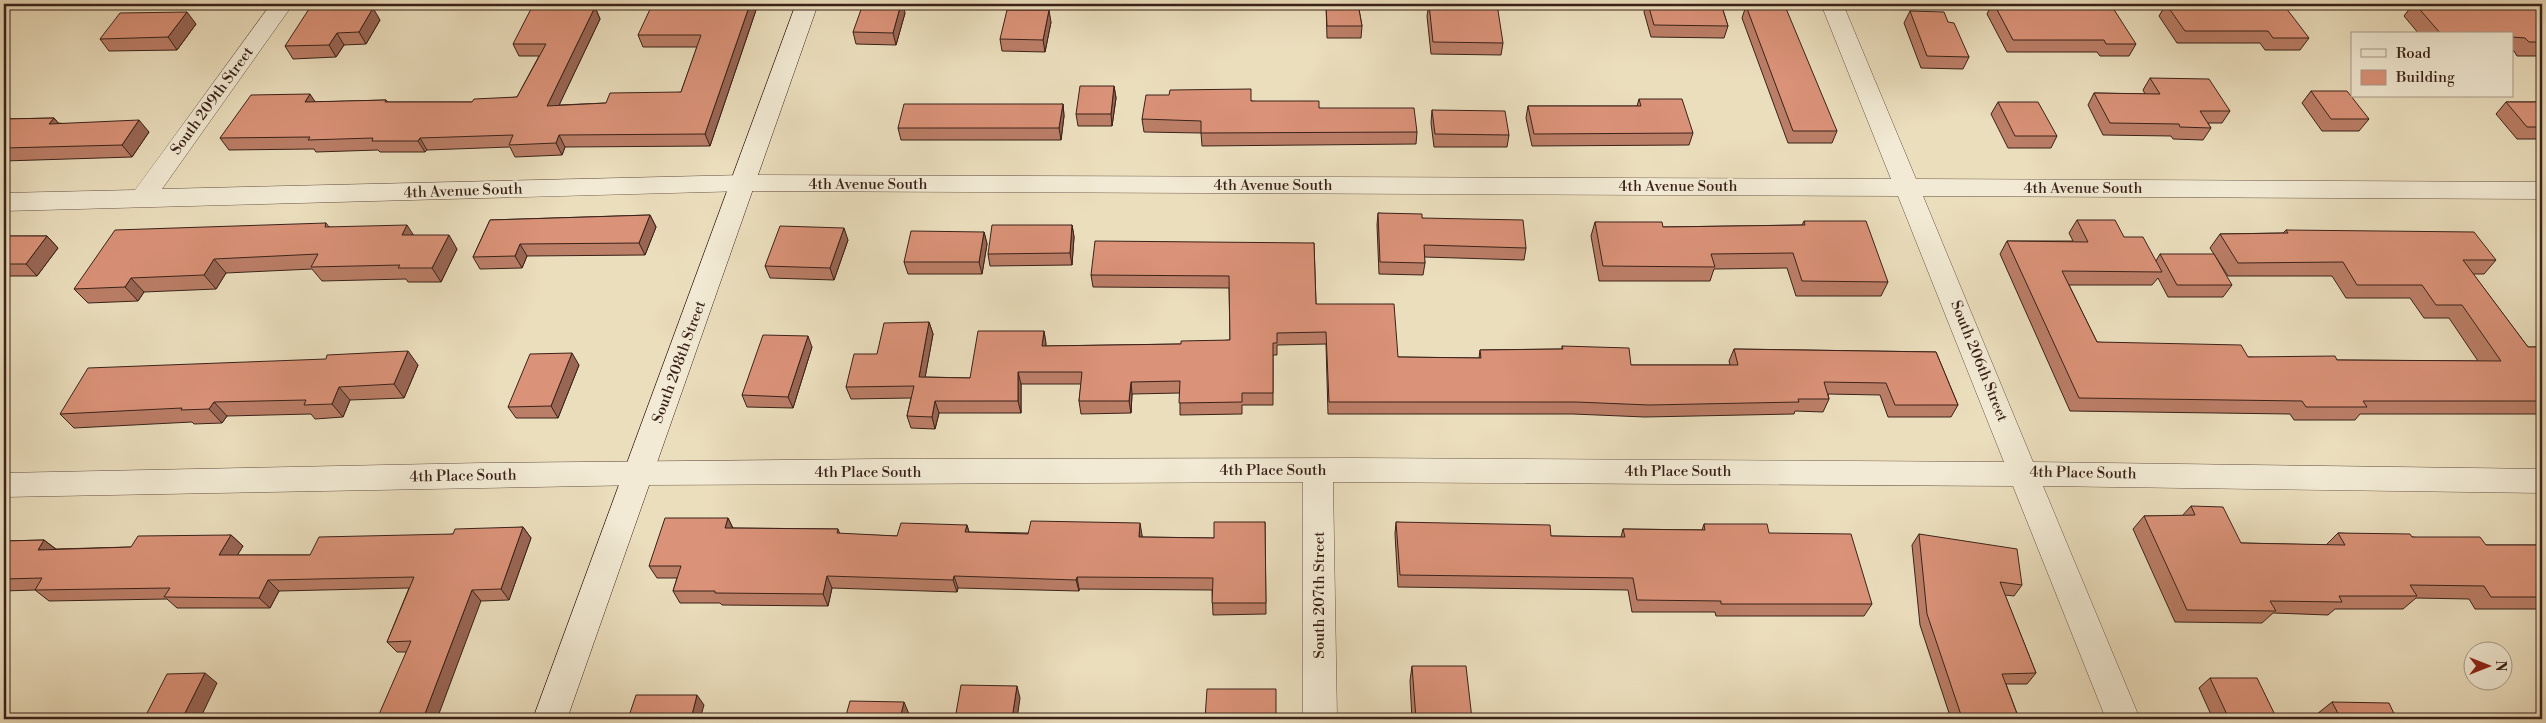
<svg xmlns="http://www.w3.org/2000/svg" width="2546" height="723" viewBox="0 0 2546 723" font-family="'Libre Bodoni',serif">
<style>
.lines{fill:none;stroke-linecap:round;stroke-linejoin:round}
.street-casing{stroke:#665142;stroke-width:1}
.secondary-casing{stroke:#3a2219;stroke-width:1}
.street{fill:#f2ead4;fill-rule:evenodd}
.secondary{fill:#f2ead4;fill-rule:evenodd}
.wall{fill:#bb7e67;stroke:#3a2219}
.shaded-wall{fill:#996654;stroke:#3a2219}
.building{fill:#da9278;stroke:#3a2219}
.labels{text-anchor:middle;dominant-baseline:central;stroke-width:4;stroke-linejoin:round;paint-order:stroke}
.street-label{font-size:15px;fill:#3a2219;stroke:#f2ead4}
</style>
<rect width="100%" height="100%" fill="#ebdebd"/>
<filter id="stains"><feTurbulence type="fractalNoise" baseFrequency=".004" numOctaves="4"/><feColorMatrix values="0 0 0 0 .2 0 0 0 0 .09 0 0 0 0 .02 0 0 0 .5 -.17"/></filter>
<radialGradient id="worn" r=".72"><stop offset=".6" stop-color="#630" stop-opacity="0"/><stop offset="1" stop-color="#630" stop-opacity=".3"/></radialGradient>
<g class="lines">
<defs>
<polygon id="street" points="271,4 293,4 162,189 744,175 1891,179 1821,4 1843,4 1916,179 2542,182 2542,199 1923,196 2033,462 2542,469 2542,493 2043,486 2140,719 2106,719 2013,486 1333,482 1337,719 1303,719 1303,482 641,485 4,497 4,473 482,463 879,459 1354,458 2004,462 1898,196 744,191 4,211 4,193 135,190"/>
<polygon id="secondary" points="796,4 818,4 567,719 533,719"/>
</defs>
<use href="#street" class="street-casing"/>
<use href="#secondary" class="secondary-casing"/>
<use href="#street" class="street"/>
<use href="#secondary" class="secondary"/>
</g>
<g class="wall">
<polygon points="712,4 754,4 756,10 710,146 565,147 562,155 515,157 510,147 427,150 425,152 380,152 378,150 316,152 314,149 229,150 220,138 315,102 386,100 388,102 472,102 517,97 539,56 519,56 513,44 595,7 600,19 559,105 606,103 681,92 697,47 643,47 638,35"/>
<polygon points="1326,4 1358,4 1362,26 1361,38 1327,38"/>
<polygon points="1429,4 1503,43 1501,55 1431,54 1427,16"/>
<polygon points="1646,4 1721,4 1728,26 1724,38 1651,37 1644,12"/>
<polygon points="1992,4 2072,4 2074,7 2136,44 2129,56 2100,56 2097,52 2007,52 1987,14"/>
<polygon points="2166,4 2309,38 2300,50 2265,50 2260,43 2177,43 2159,16"/>
<polygon points="2413,4 2542,4 2542,56 2517,56 2514,51 2512,51 2512,34 2419,34 2404,16"/>
<polygon points="1746,6 1837,131 1832,143 1788,143 1742,18"/>
<polygon points="1910,11 1948,22 1969,57 1963,69 1921,68 1904,23"/>
<polygon points="905,13 896,45 856,44 853,32"/>
<polygon points="380,20 366,44 344,45 336,57 293,59 285,46"/>
<polygon points="1051,22 1045,52 1002,51 1000,39"/>
<polygon points="196,24 177,50 109,51 100,39"/>
<polygon points="2150,78 2230,111 2222,123 2208,123 2211,128 2203,140 2173,139 2171,136 2103,135 2088,105 2094,93 2145,94 2143,90"/>
<polygon points="1114,86 1116,98 1112,126 1078,126 1076,114"/>
<polygon points="2311,91 2369,119 2359,131 2322,131 2302,103"/>
<polygon points="1639,99 1693,133 1689,145 1532,146 1526,118 1528,106 1637,106"/>
<polygon points="1251,101 1319,108 1417,132 1416,144 1202,146 1201,133 1144,132 1142,119"/>
<polygon points="1998,102 2057,136 2051,148 2008,148 1991,114"/>
<polygon points="2506,102 2542,102 2542,139 2517,139 2496,114"/>
<polygon points="1063,104 1064,116 1061,140 901,140 898,128"/>
<polygon points="1432,110 1509,135 1507,147 1434,147 1431,123"/>
<polygon points="54,118 58,123 149,132 132,157 4,161 4,119"/>
<polygon points="1378,213 1422,218 1526,248 1524,260 1424,257 1425,263 1423,275 1379,274 1377,225"/>
<polygon points="650,215 656,227 645,255 527,256 522,268 480,269 473,257 490,220"/>
<polygon points="2077,220 2124,237 2156,261 2160,254 2232,285 2223,297 2168,297 2158,278 2152,285 2069,285 2097,342 2248,357 2337,360 2478,361 2449,318 2424,318 2410,298 2346,298 2332,276 2228,276 2210,248 2220,234 2283,233 2286,230 2496,260 2484,274 2473,274 2528,347 2542,347 2542,414 2360,414 2355,420 2294,420 2290,414 2070,411 2000,254 2007,241 2073,241 2069,233"/>
<polygon points="1804,221 1888,282 1881,296 1796,296 1787,268 1714,269 1710,281 1599,281 1591,236 1595,222 1663,227 1802,225"/>
<polygon points="326,223 329,227 413,235 457,249 441,282 408,282 406,279 322,281 312,269 226,273 216,289 144,292 138,301 88,303 74,289"/>
<polygon points="1072,225 1074,237 1072,265 990,266 988,254"/>
<polygon points="984,232 987,244 982,274 908,274 904,262"/>
<polygon points="4,236 47,236 58,248 37,276 4,276"/>
<polygon points="848,240 834,280 770,278 765,266"/>
<polygon points="1314,243 1316,304 1398,357 1479,358 1480,350 1562,349 1562,346 1631,365 1730,365 1729,361 1734,349 1936,352 1958,405 1951,417 1888,417 1880,395 1828,394 1829,399 1823,412 1795,411 1794,414 1645,417 1573,414 1328,414 1326,344 1277,345 1277,355 1273,355 1273,405 1242,405 1242,414 1180,415 1180,393 1132,394 1131,413 1081,414 1079,401 1081,384 1021,384 1021,413 939,413 935,429 911,428 907,416 911,398 851,399 846,387 877,354 929,322 933,334 925,377 970,378 1044,331 1046,346 1181,344 1230,340 1229,288 1093,287 1091,275"/>
<polygon points="812,347 793,408 747,407 742,395"/>
<polygon points="418,365 404,398 350,400 343,417 315,419 311,414 227,416 222,423 194,424 192,422 74,428 60,414"/>
<polygon points="579,365 558,418 516,418 508,407"/>
<polygon points="2191,506 2241,543 2326,545 2338,533 2412,537 2486,545 2542,545 2542,609 2475,609 2469,599 2416,598 2403,609 2335,609 2328,615 2273,613 2262,623 2175,622 2133,529 2144,516 2182,516"/>
<polygon points="728,518 733,528 838,529 840,534 897,536 967,525 969,532 1142,535 1142,537 1214,538 1265,522 1266,614 1213,615 1212,590 1079,589 1079,591 958,588 957,592 832,588 828,606 722,605 720,603 680,603 673,591 677,578 657,578 649,566"/>
<polygon points="1396,522 1551,536 1621,537 1623,529 1702,530 1704,524 1769,533 1872,604 1864,616 1716,616 1715,612 1632,612 1628,590 1398,587 1395,534"/>
<polygon points="523,527 531,538 509,600 481,601 407,652 397,652 387,642 409,588 279,591 270,608 177,608 167,599 49,601 35,590 4,591 4,541 44,540 56,549 131,547 231,535 243,546 237,555 310,555 453,534"/>
<polygon points="1919,534 2022,585 2014,596 2005,595 2036,673 2027,684 2006,684 2019,719 1951,719 1920,625 1912,545"/>
<polygon points="1412,666 1472,719 1412,719 1410,681"/>
<polygon points="2210,678 2277,719 2213,719 2199,688"/>
<polygon points="2332,702 2396,718 2444,719 2320,719 2317,714"/>
</g>
<g class="shaded-wall">
<polygon points="750,4 754,4 756,10 710,146 705,134"/>
<polygon points="901,4 903,4 905,13 896,45 893,33"/>
<polygon points="595,7 600,19 553,118 547,106"/>
<polygon points="373,8 380,20 366,44 359,32"/>
<polygon points="1049,10 1051,22 1045,52 1043,40"/>
<polygon points="187,12 196,24 177,50 168,37"/>
<polygon points="337,33 344,45 336,57 329,45"/>
<polygon points="1114,86 1116,98 1112,126 1111,114"/>
<polygon points="310,94 318,106 305,102"/>
<polygon points="1063,104 1064,116 1061,140 1059,128"/>
<polygon points="54,118 64,130 49,124"/>
<polygon points="139,120 149,132 132,157 122,145"/>
<polygon points="559,135 565,147 562,155 556,143"/>
<polygon points="420,138 427,150 425,152 418,141"/>
<polygon points="650,215 656,227 645,255 639,243"/>
<polygon points="407,225 416,239 402,235"/>
<polygon points="1072,225 1074,237 1072,265 1070,253"/>
<polygon points="844,228 848,240 834,280 830,268"/>
<polygon points="984,232 987,244 982,274 979,262"/>
<polygon points="449,235 457,249 441,282 432,268"/>
<polygon points="47,236 58,248 37,276 26,264"/>
<polygon points="520,244 527,256 522,268 515,256"/>
<polygon points="214,259 226,273 216,289 204,275"/>
<polygon points="131,278 144,292 138,301 125,287"/>
<polygon points="929,322 933,334 923,389 919,377"/>
<polygon points="1044,331 1046,343 1045,358 1042,346"/>
<polygon points="808,336 812,347 793,408 788,397"/>
<polygon points="408,351 418,365 404,398 394,384"/>
<polygon points="572,353 579,365 558,418 551,406"/>
<polygon points="1018,372 1021,384 1021,413 1018,401"/>
<polygon points="1131,382 1132,394 1131,413 1129,401"/>
<polygon points="339,387 350,400 343,417 332,404"/>
<polygon points="935,401 939,413 935,429 932,417"/>
<polygon points="214,402 227,416 222,423 209,409"/>
<polygon points="728,518 734,531 725,528"/>
<polygon points="1140,523 1142,535 1141,549 1139,537"/>
<polygon points="967,525 970,537 965,532"/>
<polygon points="523,527 531,538 509,600 501,589"/>
<polygon points="231,535 243,546 231,566 219,555"/>
<polygon points="44,540 58,551 38,550"/>
<polygon points="827,576 832,588 828,606 823,594"/>
<polygon points="954,576 958,588 957,592 953,580"/>
<polygon points="1077,577 1079,589 1079,591 1076,580"/>
<polygon points="268,580 279,591 270,608 259,598"/>
<polygon points="472,590 481,601 437,719 423,719"/>
<polygon points="205,673 217,683 200,719 182,719"/>
<polygon points="1017,686 1020,698 1017,719 1012,719"/>
<polygon points="697,695 704,705 700,719 691,719"/>
<polygon points="904,702 909,714 908,719 900,719"/>
</g>
<g class="building">
<polygon points="712,4 750,4 705,134 559,135 556,143 509,145 513,135 420,138 418,141 372,141 373,138 308,140 310,137 220,138 251,95 310,94 305,102 386,100 385,102 472,102 474,99 517,97 546,44 513,44 532,7 595,7 547,106 606,103 610,93 681,92 701,35 638,35 652,5"/>
<polygon points="863,4 901,4 893,33 853,32"/>
<polygon points="1326,4 1358,4 1362,26 1327,26"/>
<polygon points="1429,4 1497,4 1503,43 1433,42"/>
<polygon points="1648,4 1721,4 1728,26 1654,25"/>
<polygon points="1994,4 2072,4 2074,7 2113,8 2136,44 2106,44 2104,40 2013,40"/>
<polygon points="2166,4 2283,4 2309,38 2273,38 2268,31 2185,31"/>
<polygon points="2415,4 2542,4 2542,42 2529,42 2525,38 2512,37 2512,34 2441,34"/>
<polygon points="1746,6 1785,6 1837,131 1793,131"/>
<polygon points="373,8 359,32 337,33 329,45 285,46 309,9"/>
<polygon points="1007,10 1049,10 1043,40 1000,39"/>
<polygon points="1910,11 1944,12 1948,22 1954,23 1969,57 1927,56"/>
<polygon points="187,12 168,37 100,39 120,13"/>
<polygon points="2150,78 2209,79 2230,111 2200,111 2211,128 2180,127 2179,124 2110,123 2094,93 2160,94"/>
<polygon points="1080,86 1114,86 1111,114 1076,114"/>
<polygon points="1251,89 1251,101 1319,101 1319,108 1414,108 1417,132 1201,133 1201,121 1142,119 1146,95 1169,95 1170,90"/>
<polygon points="2311,91 2347,91 2369,119 2331,119"/>
<polygon points="1639,99 1682,99 1693,133 1534,134 1528,106 1641,106"/>
<polygon points="1998,102 2038,102 2057,136 2015,136"/>
<polygon points="2506,102 2542,102 2542,127 2527,127"/>
<polygon points="904,104 1063,104 1059,128 898,128"/>
<polygon points="1432,110 1505,111 1509,135 1435,134"/>
<polygon points="54,118 49,124 139,120 122,145 4,148 4,119"/>
<polygon points="1378,213 1422,214 1422,218 1523,220 1526,248 1424,245 1425,263 1380,262"/>
<polygon points="650,215 639,243 520,244 515,256 473,257 490,220"/>
<polygon points="2077,220 2115,220 2124,237 2143,237 2162,272 2062,271 2097,342 2241,345 2248,357 2335,356 2337,360 2501,361 2462,305 2436,305 2422,285 2357,285 2343,262 2238,263 2220,234 2288,233 2286,230 2474,232 2496,260 2463,260 2528,347 2542,347 2542,401 2363,401 2367,407 2306,407 2302,401 2079,398 2007,241 2088,242"/>
<polygon points="1804,221 1866,221 1888,282 1802,281 1793,253 1711,254 1715,267 1603,266 1595,222 1662,222 1663,227 1805,225"/>
<polygon points="326,223 325,227 407,225 402,235 449,235 432,268 398,268 400,265 311,267 318,254 214,259 204,275 131,278 125,287 74,289 115,230"/>
<polygon points="992,225 1072,225 1070,253 988,254"/>
<polygon points="780,226 844,228 830,268 765,266"/>
<polygon points="911,231 984,232 979,262 904,262"/>
<polygon points="4,236 47,236 26,264 4,264"/>
<polygon points="1095,241 1314,243 1316,304 1394,304 1398,357 1481,358 1480,350 1563,349 1562,346 1629,348 1631,365 1738,365 1734,349 1936,352 1958,405 1895,405 1886,383 1824,382 1829,399 1798,399 1799,402 1649,405 1576,402 1329,402 1326,332 1277,333 1277,343 1273,343 1273,393 1242,393 1242,402 1179,403 1180,381 1131,382 1129,401 1079,401 1082,372 1018,372 1018,401 935,401 932,417 907,416 914,386 846,387 854,354 877,354 884,323 929,322 919,377 970,378 978,331 1044,331 1042,346 1181,344 1181,341 1230,340 1229,276 1091,275"/>
<polygon points="2160,254 2214,254 2232,285 2177,285"/>
<polygon points="763,335 808,336 788,397 742,395"/>
<polygon points="408,351 394,384 339,387 332,404 304,405 306,400 214,402 209,409 181,410 182,408 60,414 88,368 326,359 327,355"/>
<polygon points="572,353 551,406 508,407 530,354"/>
<polygon points="2191,506 2223,507 2241,543 2345,545 2338,533 2410,534 2412,537 2480,537 2486,545 2542,545 2542,597 2491,597 2484,586 2410,585 2417,596 2339,596 2342,602 2270,601 2276,611 2187,610 2144,516 2195,515"/>
<polygon points="665,518 728,518 725,528 838,529 837,533 897,536 901,523 967,525 965,532 1028,534 1031,521 1140,523 1139,537 1214,538 1214,522 1265,522 1266,603 1212,603 1213,578 1077,577 1076,580 954,576 953,580 827,576 823,594 715,593 715,591 673,591 681,566 649,566"/>
<polygon points="1396,522 1550,525 1551,536 1625,537 1623,529 1705,530 1704,524 1767,524 1769,533 1851,534 1872,604 1721,604 1721,601 1637,600 1633,578 1400,575"/>
<polygon points="523,527 501,589 472,590 423,719 377,719 411,641 387,642 414,577 268,580 259,598 164,597 170,588 35,590 42,578 4,579 4,541 44,540 38,550 131,547 138,536 231,535 219,555 310,555 319,537 453,534 455,529"/>
<polygon points="1919,534 2017,549 2022,585 2000,582 2036,673 2002,674 2019,719 1959,719 1957,715 1961,715 1927,614"/>
<polygon points="1412,666 1466,666 1472,719 1416,719"/>
<polygon points="205,673 182,719 144,719 167,674"/>
<polygon points="2210,678 2257,678 2277,719 2229,719"/>
<polygon points="961,685 1017,686 1012,719 955,719"/>
<polygon points="1207,689 1276,689 1276,719 1205,719"/>
<polygon points="636,695 697,695 691,719 628,719"/>
<polygon points="850,701 904,702 900,719 845,719"/>
<polygon points="2332,702 2389,703 2396,718 2444,719 2341,719"/>
<polygon points="2511,718 2542,719 2512,719"/>
</g>
<g class="labels">
<g class="street-label">
<text transform="translate(212 101) rotate(-54)">South 209th Street</text>
<text x="868" y="184">4th Avenue South</text>
<text x="1273" y="185">4th Avenue South</text>
<text x="1678" y="186">4th Avenue South</text>
<text x="2083" y="188">4th Avenue South</text>
<text transform="translate(463 191) rotate(-2)">4th Avenue South</text>
<text transform="translate(1979 361) rotate(68)">South 206th Street</text>
<text transform="translate(679 362) rotate(-70)">South 208th Street</text>
<text x="1273" y="470">4th Place South</text>
<text x="1678" y="471">4th Place South</text>
<text x="868" y="472">4th Place South</text>
<text transform="translate(2083 473) rotate(1)">4th Place South</text>
<text transform="translate(463 476) rotate(-1)">4th Place South</text>
<text transform="translate(1319 595) rotate(-90)">South 207th Street</text>
</g>
</g>
<rect width="2546" height="723" fill="none" stroke="#ebdebd" stroke-width="20"/>
<rect x="5" y="5" width="2536" height="713" fill="none" stroke="#3a2219" stroke-width="2.5"/>
<rect x="10" y="10" width="2526" height="703" fill="none" stroke="#3a2219"/>
<rect x="2351" y="32" width="162" height="65" fill="#f2ead4" stroke="#a89a89"/>
<rect x="2361" y="49" width="25" height="8" fill="#f2ead4" stroke="#a89a89"/>
<text x="2396" y="58" font-size="15" fill="#3a2219">Road</text>
<rect x="2361" y="70" width="25" height="15" fill="#da9278" stroke="#a89a89"/>
<text x="2396" y="82" font-size="15" fill="#3a2219">Building</text>
<g transform="translate(2488 666) rotate(90)"><circle r="24" fill="#f2ead4" stroke="#a89a89"/>
<path d="M0-4L9 19L0 12L-9 19Z" fill="#8f2418"/>
<text y="-8" font-size="14" font-weight="bold" text-anchor="middle" fill="#3a2219">N</text>
</g>
<rect width="100%" height="100%" filter="url(#stains)"/>
<rect width="100%" height="100%" fill="url(#worn)"/>
</svg>
